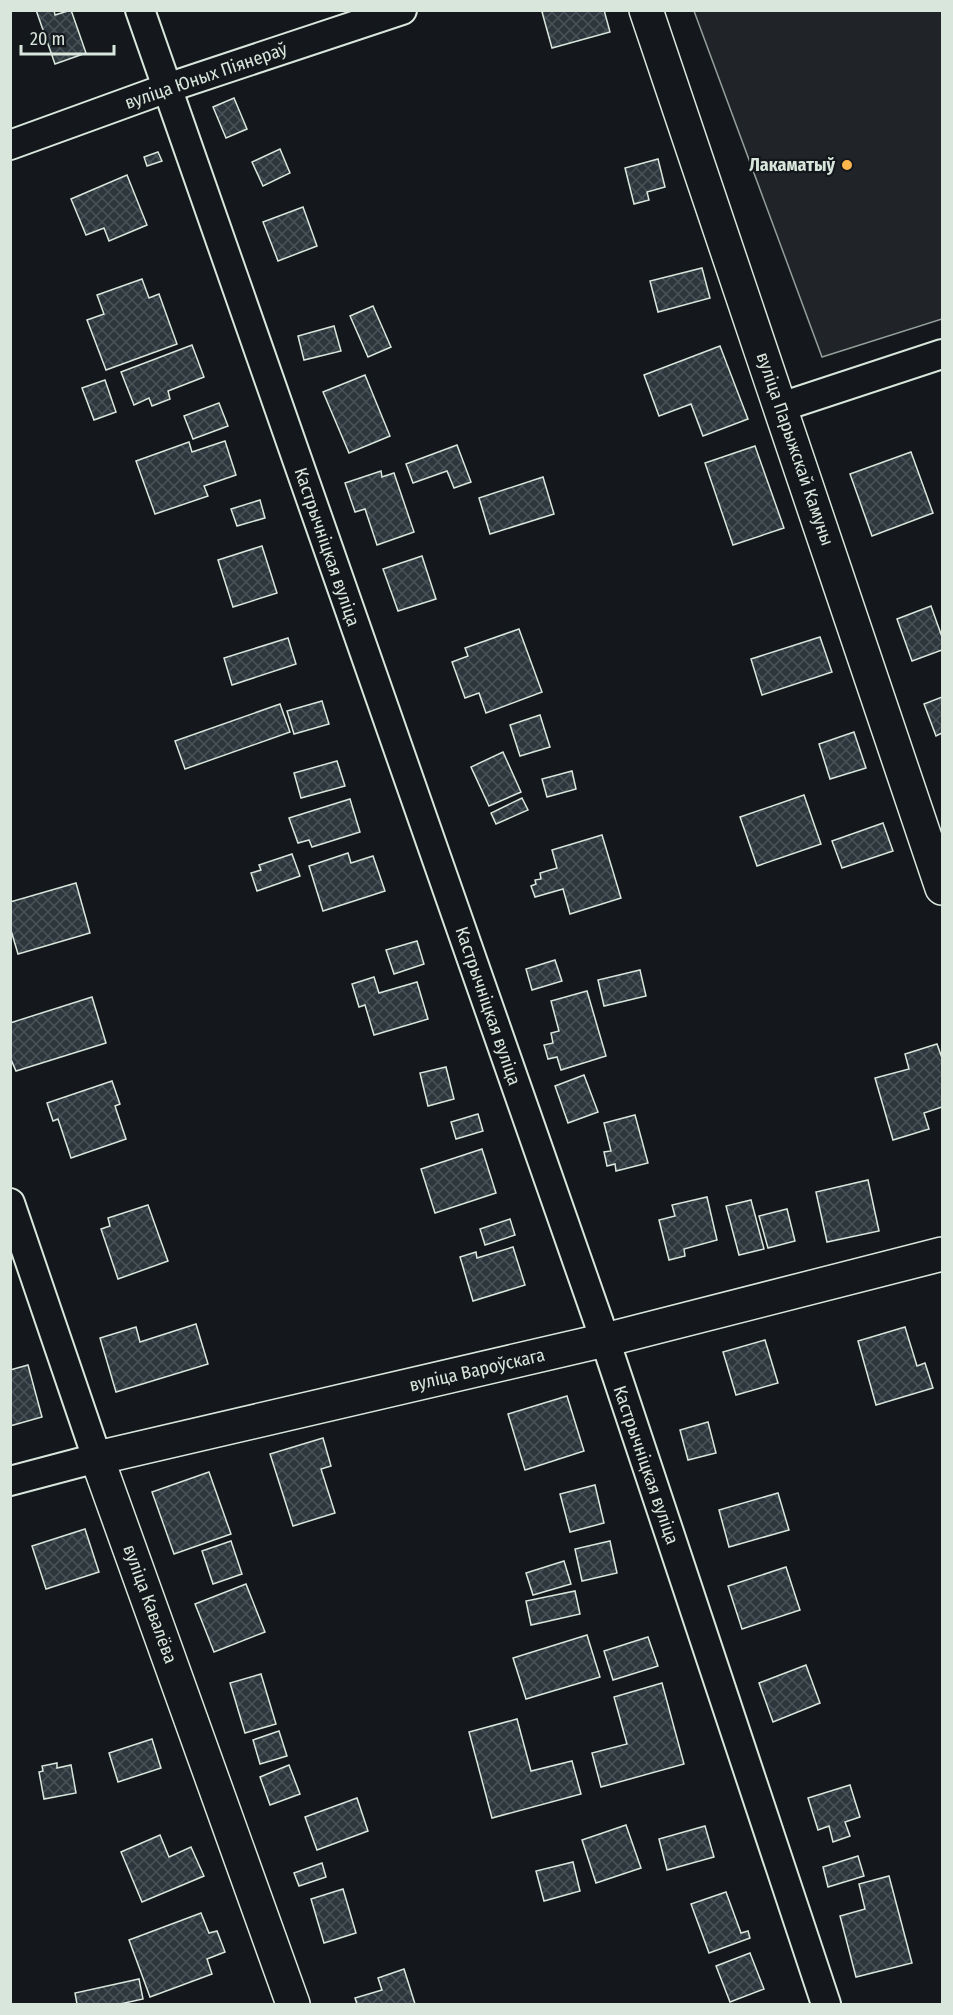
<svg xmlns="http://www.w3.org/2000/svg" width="953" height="2015" viewBox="0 0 953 2015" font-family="'Fira Sans Condensed',sans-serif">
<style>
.green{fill:#202428;stroke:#939e99;stroke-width:1.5}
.building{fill:url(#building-cross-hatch);stroke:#d8e6dc;stroke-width:1.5}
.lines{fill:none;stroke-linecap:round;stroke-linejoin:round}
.street-casing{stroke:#d8e6dc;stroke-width:32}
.secondary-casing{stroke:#d8e6dc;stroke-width:36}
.street{stroke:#14181c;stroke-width:28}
.secondary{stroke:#14181c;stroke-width:33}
.poi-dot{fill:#ffb74d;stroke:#14181c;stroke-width:2}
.labels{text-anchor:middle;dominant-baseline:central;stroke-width:4.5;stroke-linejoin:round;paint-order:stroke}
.street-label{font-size:18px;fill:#d8e6dc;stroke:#14181c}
.poi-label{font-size:18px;font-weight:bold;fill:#d8e6dc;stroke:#14181c;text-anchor:end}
</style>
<defs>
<pattern id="building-cross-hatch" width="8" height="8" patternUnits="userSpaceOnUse" patternTransform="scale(1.5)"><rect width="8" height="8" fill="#2c363c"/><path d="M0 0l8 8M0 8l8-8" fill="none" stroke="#4a5358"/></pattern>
</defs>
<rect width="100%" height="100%" fill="#14181c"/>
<polygon class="green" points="694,11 942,11 942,319 822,357"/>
<g class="building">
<polygon points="36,10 54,10 55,15 71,10 86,53 55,64"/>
<polygon points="547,10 604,10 610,32 552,48 542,12"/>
<polygon points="234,98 247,129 226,138 213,107"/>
<polygon points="280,149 290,173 263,186 252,162"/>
<polygon points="158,152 162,161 147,166 144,157"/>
<polygon points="658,159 665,187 647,192 649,200 634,204 625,168"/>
<polygon points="127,175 147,225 109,241 104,228 86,235 71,199"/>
<polygon points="303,207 317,246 278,261 263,222"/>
<polygon points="702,268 710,298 658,312 650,281"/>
<polygon points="142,279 149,298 159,294 177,344 106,370 87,320 104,314 97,295"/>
<polygon points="373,306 391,347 368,357 350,316"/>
<polygon points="334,326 341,351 304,360 298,336"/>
<polygon points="192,345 204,377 168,391 170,399 152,406 149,398 134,405 121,372"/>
<polygon points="720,346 748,419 703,436 691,404 659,416 644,375"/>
<polygon points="365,375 390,436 349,453 323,392"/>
<polygon points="105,380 116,412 94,420 82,388"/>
<polygon points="219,403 228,426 193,439 184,416"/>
<polygon points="225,441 236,475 204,486 208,496 155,514 136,461 189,442 192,452"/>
<polygon points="457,445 471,482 454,488 447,471 413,483 406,464"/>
<polygon points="755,446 784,528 733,545 705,463"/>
<polygon points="911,452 933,513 872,536 850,474"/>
<polygon points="381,471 382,477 394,473 414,532 377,545 365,509 355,512 345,483"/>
<polygon points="543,477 554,514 490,534 479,498"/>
<polygon points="260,500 265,518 237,526 231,509"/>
<polygon points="262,546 277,593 233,607 218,560"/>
<polygon points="422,556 436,599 398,611 383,569"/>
<polygon points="931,606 942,637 942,650 912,661 897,619"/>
<polygon points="519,629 542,692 486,713 479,693 465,698 452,662 468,656 465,648"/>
<polygon points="820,637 832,672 762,695 751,659"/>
<polygon points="288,638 296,664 232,685 224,658"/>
<polygon points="942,697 942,733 936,736 924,704"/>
<polygon points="322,701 329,724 294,734 287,711"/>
<polygon points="280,704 290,732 185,769 175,741"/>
<polygon points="540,715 550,747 520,756 510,725"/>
<polygon points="854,732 866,768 830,779 819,744"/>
<polygon points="503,752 521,792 489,806 471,767"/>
<polygon points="337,761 345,786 301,798 294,773"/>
<polygon points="572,771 576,789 547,797 542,779"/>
<polygon points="804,795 821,844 757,866 740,817"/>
<polygon points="522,798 528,810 496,824 491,813"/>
<polygon points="350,799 360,832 312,847 309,840 298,843 289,818"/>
<polygon points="883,823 893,851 842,868 832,841"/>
<polygon points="602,835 621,898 570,914 563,889 535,897 531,886 536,884 535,880 541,879 540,873 557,868 552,850"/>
<polygon points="348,853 351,863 373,856 385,891 323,911 309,866"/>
<polygon points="292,854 300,876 257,891 251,873 261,870 259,865"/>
<polygon points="76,883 90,933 18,954 10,927 10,902"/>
<polygon points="417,941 424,964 394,974 386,950"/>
<polygon points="555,960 562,981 532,990 526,969"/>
<polygon points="640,970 646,996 604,1006 598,980"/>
<polygon points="374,977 379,993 417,982 428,1019 374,1035 365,1005 359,1007 352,984"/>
<polygon points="587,991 606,1056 561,1070 557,1057 548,1059 544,1045 553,1043 551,1033 559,1031 551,1001"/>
<polygon points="92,997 106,1043 16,1071 10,1057 10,1023"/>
<polygon points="937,1044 942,1058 942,1107 924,1113 929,1129 893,1140 875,1078 909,1069 905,1054"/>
<polygon points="446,1067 454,1099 428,1106 420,1073"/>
<polygon points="584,1075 598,1112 568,1123 555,1086"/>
<polygon points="112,1081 120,1104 115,1106 126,1139 71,1158 58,1119 53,1121 47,1103"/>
<polygon points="478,1114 483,1131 456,1139 451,1122"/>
<polygon points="635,1115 648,1163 616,1171 615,1164 607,1166 604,1152 611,1151 604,1123"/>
<polygon points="482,1149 496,1193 435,1213 421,1169"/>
<polygon points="868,1180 879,1231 827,1242 816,1192"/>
<polygon points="707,1197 717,1240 684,1249 685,1256 669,1260 659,1220 675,1216 672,1205"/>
<polygon points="751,1200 764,1249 739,1255 726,1206"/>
<polygon points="148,1205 168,1261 118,1279 101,1229 110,1226 108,1218"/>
<polygon points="787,1209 795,1241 768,1248 759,1216"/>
<polygon points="510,1219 515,1235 485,1245 480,1229"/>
<polygon points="513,1247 525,1285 473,1301 460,1257 476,1252 477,1258"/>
<polygon points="196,1324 208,1364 116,1392 100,1338 136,1327 140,1342"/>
<polygon points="905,1327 917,1366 925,1363 933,1388 876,1405 858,1341"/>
<polygon points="765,1340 778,1383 736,1395 723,1352"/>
<polygon points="28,1365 42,1417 10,1426 10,1370"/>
<polygon points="567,1396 584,1451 525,1470 508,1414"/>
<polygon points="708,1422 716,1453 688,1460 680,1430"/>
<polygon points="323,1438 331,1466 321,1469 335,1513 293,1526 270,1454"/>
<polygon points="209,1472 231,1534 174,1554 152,1492"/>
<polygon points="595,1485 604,1523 570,1532 560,1494"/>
<polygon points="778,1493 789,1530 729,1547 719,1510"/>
<polygon points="85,1529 99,1572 46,1589 32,1546"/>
<polygon points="231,1541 242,1574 213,1584 202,1551"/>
<polygon points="610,1541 617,1573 582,1581 575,1549"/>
<polygon points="564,1561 571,1584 533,1595 526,1573"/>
<polygon points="786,1567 800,1610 742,1629 728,1586"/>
<polygon points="246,1584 265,1632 214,1652 195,1604"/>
<polygon points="575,1591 580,1614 531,1625 526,1601"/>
<polygon points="587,1635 600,1677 526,1699 513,1658"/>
<polygon points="648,1637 658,1666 613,1680 604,1651"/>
<polygon points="806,1665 820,1703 773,1722 759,1683"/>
<polygon points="261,1674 276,1724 245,1733 230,1683"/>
<polygon points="662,1683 684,1764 601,1787 592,1753 627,1744 614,1697"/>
<polygon points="517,1719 531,1771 572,1761 581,1794 492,1818 469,1732"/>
<polygon points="279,1731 287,1756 260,1764 253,1740"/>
<polygon points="152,1739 161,1768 118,1782 109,1753"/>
<polygon points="57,1763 57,1768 71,1765 76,1793 44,1799 39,1772 43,1771 42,1766"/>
<polygon points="289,1765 300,1794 270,1805 260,1777"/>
<polygon points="850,1785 860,1817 845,1822 850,1836 833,1842 829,1826 818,1830 808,1798"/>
<polygon points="357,1798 368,1831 317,1850 305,1817"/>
<polygon points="626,1825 641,1868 596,1883 582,1840"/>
<polygon points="705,1826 714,1857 667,1870 659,1839"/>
<polygon points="160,1835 169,1857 191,1847 204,1876 142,1902 121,1852"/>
<polygon points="858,1856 864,1876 828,1887 823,1867"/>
<polygon points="573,1862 580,1891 544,1901 536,1871"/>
<polygon points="322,1863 326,1877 299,1886 294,1873"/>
<polygon points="889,1876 912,1963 856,1977 840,1916 865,1909 859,1884"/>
<polygon points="343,1889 356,1933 324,1943 311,1899"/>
<polygon points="726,1892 741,1933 748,1931 750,1938 709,1953 691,1904"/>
<polygon points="201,1913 209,1933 217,1931 225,1952 207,1959 212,1974 150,1997 129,1940"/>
<polygon points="750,1953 764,1989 730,2002 716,1966"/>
<polygon points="404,1969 415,2004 357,2004 355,1998 382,1990 378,1978"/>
<polygon points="139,1979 143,1999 120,2004 77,2004 75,1993"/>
</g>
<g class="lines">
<defs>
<g id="street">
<polyline points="140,10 605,1340 826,2004"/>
<polyline points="10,145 167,88 402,10"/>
<polyline points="781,407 942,354"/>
<polyline points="10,1203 97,1458 10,1481"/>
</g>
<g id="secondary">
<polyline points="646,10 942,888"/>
<polyline points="293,2004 97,1458 605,1340 942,1254"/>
</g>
</defs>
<use href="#street" class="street-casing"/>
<use href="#secondary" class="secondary-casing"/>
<use href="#street" class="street"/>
<use href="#secondary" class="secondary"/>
</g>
<circle class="poi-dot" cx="847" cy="165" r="6"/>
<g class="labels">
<g class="street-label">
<text transform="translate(206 76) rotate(-19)">вуліца Юных Піянераў</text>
<text transform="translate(795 449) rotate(71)">вуліца Парыжскай Камуны</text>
<text transform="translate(327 547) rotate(71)">Кастрычніцкая вуліца</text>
<text transform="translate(488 1006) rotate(71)">Кастрычніцкая вуліца</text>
<text transform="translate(477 1370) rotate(-13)">вуліца Вароўскага</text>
<text transform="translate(646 1465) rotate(71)">Кастрычніцкая вуліца</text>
<text transform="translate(150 1604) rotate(70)">вуліца Кавалёва</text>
</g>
<g class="poi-label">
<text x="835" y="165">Лакаматыў</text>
</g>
</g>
<rect width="953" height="2015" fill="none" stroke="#d8e6dc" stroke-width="24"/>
<path d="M21 45v9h93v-9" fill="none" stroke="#d8e6dc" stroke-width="3"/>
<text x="30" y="45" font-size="18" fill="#d8e6dc" stroke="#14181c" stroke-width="4.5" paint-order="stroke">20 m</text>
</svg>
